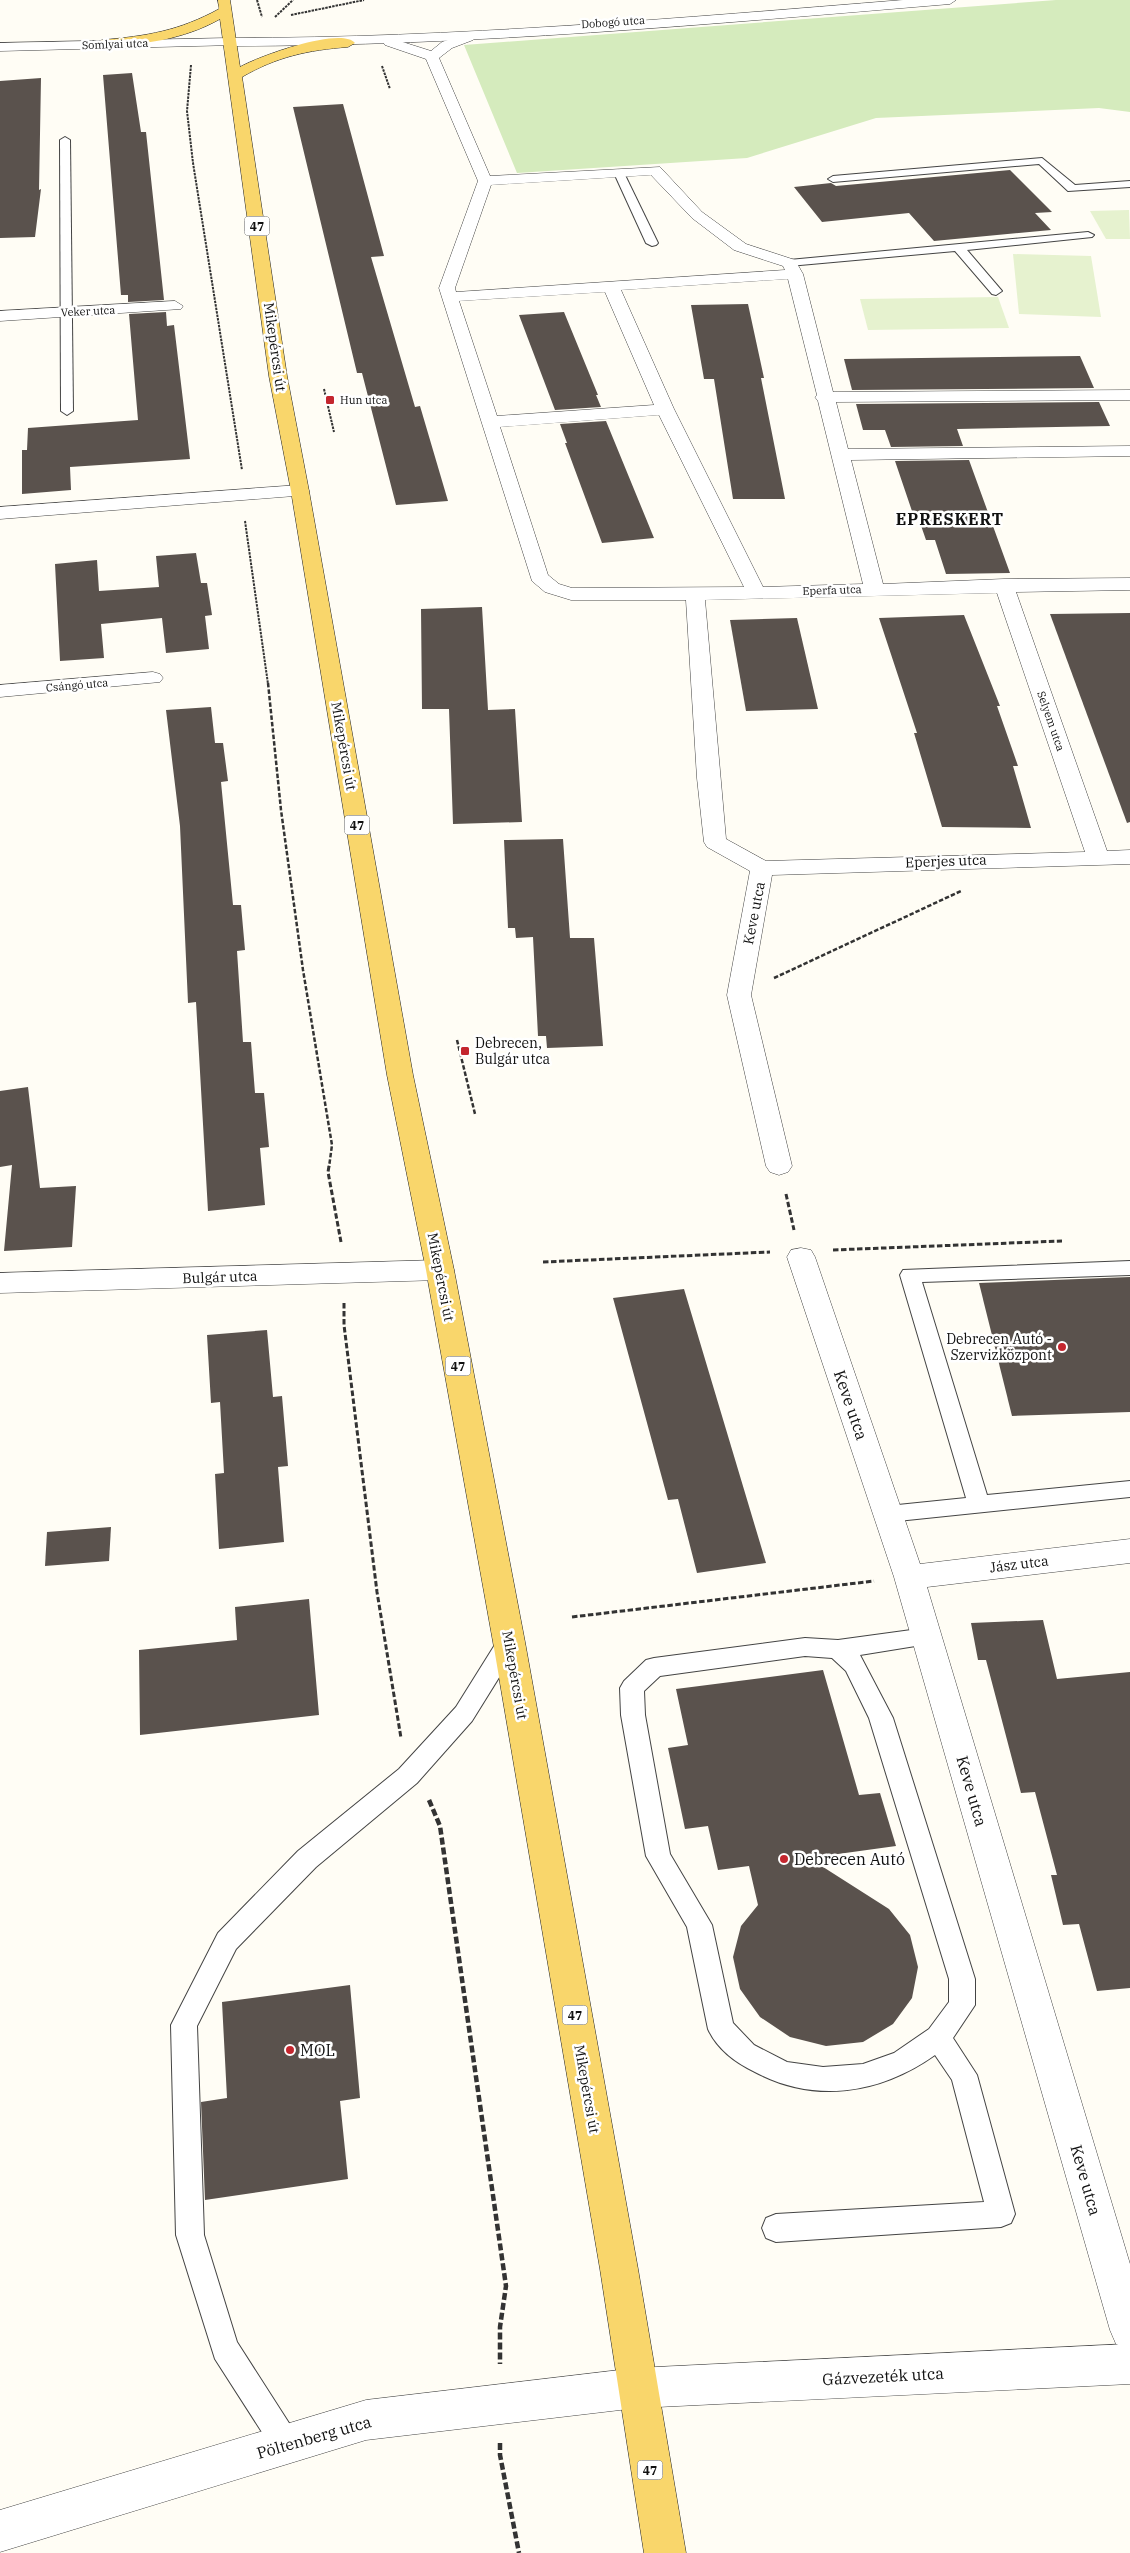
<svg xmlns="http://www.w3.org/2000/svg" width="1130" height="2553" viewBox="0 0 1130 2553" font-family="'IBM Plex Serif',serif">
<style>
.green{fill:#d5ebbd}
.pitch{fill:#e6f2cf}
.building{fill:#5a524d}
.lines{fill:none;stroke-linecap:round;stroke-linejoin:round}
.service-casing{stroke:#444;stroke-width:2}
.minor-casing{stroke:#444;stroke-width:1}
.tertiary-casing{stroke:#444;stroke-width:1}
.primary-casing{stroke:#222;stroke-width:1}
.path-far3{stroke:#333;stroke-width:2;stroke-dasharray:2.5 1;stroke-linecap:butt}
.path-far2{stroke:#333;stroke-width:2.5;stroke-dasharray:4.5 2;stroke-linecap:butt}
.path-far1{stroke:#333;stroke-width:3;stroke-dasharray:5.5 2.5;stroke-linecap:butt}
.path{stroke:#333;stroke-width:4.5;stroke-dasharray:7 3;stroke-linecap:butt}
.service{fill:#fff;fill-rule:evenodd}
.minor{fill:#fff;fill-rule:evenodd}
.tertiary{fill:#fff;fill-rule:evenodd}
.primary{fill:#f9d66b;fill-rule:evenodd}
.poi-dot{fill:#c4262e;stroke:#fff;stroke-width:2}
.labels{text-anchor:middle;dominant-baseline:central;stroke-width:5;stroke-linejoin:round;paint-order:stroke}
.far-street-label{font-size:11px;fill:#111;stroke:#fff}
.far-poi-label{font-size:11px;fill:#111;stroke:#fff;text-anchor:start}
.shield{fill:#fff;stroke:#585858;stroke-width:1}
.shield-label{font-size:12px;font-weight:bold;fill:#111}
.street-label{font-size:14px;fill:#111;stroke:#fff}
.poi-label{font-size:14px;fill:#111;stroke:#fff;text-anchor:start}
.far-district-label{font-size:16px;font-weight:bold;letter-spacing:1px;fill:#111;stroke:#fff}
.near-street-label{font-size:16px;fill:#111;stroke:#fff}
.near-poi-label{font-size:16px;fill:#111;stroke:#fff;text-anchor:start}
</style>
<rect width="100%" height="100%" fill="#fffdf5"/>
<polygon class="green" points="1056,0 1130,0 1130,112 1099,108 876,118 747,158 517,173 464,45"/>
<g class="pitch">
<polygon points="1129,210 1130,239 1106,239 1090,211"/>
<polygon points="1013,254 1091,256 1101,317 1019,314"/>
<polygon points="998,297 1009,328 868,330 860,299"/>
</g>
<g class="building">
<polygon points="132,73 141,132 146,132 164,300 128,302 128,295 121,295 103,75"/>
<polygon points="41,78 39,190 41,189 35,237 0,238 0,81"/>
<polygon points="343,104 384,256 371,257 415,407 420,406 448,501 396,505 362,373 357,373 293,107"/>
<polygon points="1010,170 1052,212 1035,213 1051,230 934,241 909,213 822,222 794,187 831,183 836,186"/>
<polygon points="748,304 764,378 761,378 785,499 733,499 714,379 704,379 691,305"/>
<polygon points="166,312 167,326 174,325 190,459 70,467 71,490 22,494 22,450 27,450 28,428 138,420 129,314"/>
<polygon points="564,312 598,395 596,395 601,407 555,410 519,315"/>
<polygon points="1080,356 1094,388 852,390 844,359"/>
<polygon points="1099,402 1110,426 957,429 963,446 891,447 885,430 863,430 856,404"/>
<polygon points="606,421 654,538 602,543 565,443 567,443 560,424"/>
<polygon points="969,460 1010,573 946,574 935,540 926,540 918,517 914,517 895,461"/>
<polygon points="196,553 201,583 207,583 212,615 205,616 209,649 166,653 162,618 101,624 104,658 60,661 55,564 97,560 99,591 159,587 156,556"/>
<polygon points="482,607 488,710 515,709 522,822 453,824 449,709 422,709 421,609"/>
<polygon points="1130,613 1130,822 1127,823 1050,614"/>
<polygon points="964,615 1000,706 997,706 1018,766 1013,766 1031,828 942,827 914,733 917,733 879,618"/>
<polygon points="797,618 818,709 746,711 730,620"/>
<polygon points="211,707 215,743 223,743 228,781 221,782 233,905 241,905 245,950 237,951 243,1042 251,1042 255,1093 264,1093 269,1147 260,1148 265,1205 208,1211 196,1002 188,1003 180,826 166,710"/>
<polygon points="563,839 570,938 594,938 603,1046 547,1048 546,1036 538,1036 533,937 516,938 515,928 508,928 504,840"/>
<polygon points="28,1087 40,1188 76,1186 72,1247 4,1251 12,1165 0,1167 0,1091"/>
<polygon points="1130,1277 1130,1412 1012,1416 979,1283"/>
<polygon points="684,1289 766,1563 697,1573 678,1499 668,1500 613,1298"/>
<polygon points="267,1330 273,1397 282,1396 288,1466 278,1467 284,1542 219,1549 215,1474 224,1473 220,1402 211,1403 207,1335"/>
<polygon points="111,1527 109,1561 45,1566 47,1532"/>
<polygon points="309,1599 319,1715 140,1735 139,1650 237,1640 235,1607"/>
<polygon points="1043,1620 1057,1679 1130,1672 1130,1988 1097,1991 1079,1924 1063,1925 1051,1875 1057,1875 1035,1792 1021,1793 986,1660 978,1660 971,1623"/>
<polygon points="823,1670 859,1795 880,1793 896,1846 809,1858 889,1909 910,1935 918,1967 912,1998 893,2024 863,2042 826,2046 790,2037 760,2017 740,1989 733,1957 741,1926 758,1905 749,1866 718,1870 708,1826 685,1829 668,1748 688,1745 676,1689"/>
<polygon points="350,1985 360,2098 340,2101 348,2179 205,2200 201,2102 227,2098 222,2002"/>
</g>
<g class="lines">
<defs>
<g id="service">
<polygon points="65,137 70,140 73,411 67,415 61,411 60,140"/>
<polygon points="1042,158 1075,185 1130,181 1130,187 1068,191 1039,164 833,182 828,179 833,176"/>
<polygon points="619,170 624,173 658,243 656,245 652,246 646,243 614,173"/>
<polygon points="1088,232 1094,235 1092,237 967,250 1002,291 996,295 992,294 955,251 789,266 783,263 789,260"/>
<polygon points="1130,1261 1130,1275 922,1282 987,1495 1130,1481 1130,1497 888,1522 880,1520 877,1514 880,1508 888,1506 966,1498 900,1275 903,1270"/>
<path d="M 926,1628 L 934,1631 L 937,1637 L 934,1643 L 860,1655 L 893,1718 L 975,1979 L 975,2005 L 953,2038 L 977,2075 L 1015,2214 L 1011,2223 L 1001,2227 L 776,2242 L 766,2238 L 762,2228 L 766,2218 L 776,2214 L 984,2202 L 952,2080 L 935,2055 C 880,2094 815,2104 755,2072 C 736,2063 717,2049 708,2029 L 687,1927 L 646,1856 L 621,1715 L 620,1688 L 624,1681 L 646,1660 L 654,1658 L 805,1638 L 838,1640 ZM 805,1656 L 832,1658 L 846,1671 L 869,1718 L 949,1979 L 949,2002 L 929,2029 L 894,2053 L 863,2064 L 823,2067 L 787,2062 L 754,2045 L 733,2023 L 712,1925 L 670,1854 L 645,1715 L 644,1691 L 660,1676 Z"/>
<polygon points="509,1633 517,1635 521,1642 472,1721 417,1783 316,1867 236,1949 197,2026 204,2235 237,2342 296,2434 301,2444 296,2454 286,2459 276,2454 215,2359 176,2235 171,2025 218,1933 298,1851 399,1769 456,1707 501,1635"/>
</g>
<g id="minor">
<path d="M 468,33 L 473,34 L 475,37 L 473,40 L 452,48 L 439,58 L 490,176 L 660,167 L 702,212 L 746,244 L 795,260 L 803,274 L 833,392 L 1130,390 L 1130,400 L 836,402 L 848,449 L 1130,446 L 1130,456 L 851,460 L 883,584 L 1004,579 L 1130,578 L 1130,590 L 1016,592 L 1107,851 L 1130,850 L 1130,864 L 772,875 L 751,995 L 792,1166 L 788,1172 L 779,1175 L 770,1172 L 766,1166 L 727,995 L 750,871 L 707,847 L 704,842 L 697,778 L 686,600 L 571,600 L 545,592 L 532,581 L 439,288 L 478,181 L 426,59 L 385,45 L 383,42 L 390,38 L 431,51 L 442,42 ZM 651,175 L 692,218 L 734,250 L 783,266 L 785,270 L 456,292 L 455,288 L 491,185 ZM 788,279 L 817,395 L 815,397 L 818,401 L 863,584 L 763,587 L 674,409 L 621,290 ZM 605,292 L 654,405 L 497,416 L 459,301 ZM 659,415 L 744,587 L 572,588 L 559,584 L 548,575 L 500,427 ZM 997,593 L 1085,852 L 766,861 L 726,839 L 705,600 Z"/>
<polygon points="230,38 235,39 237,42 235,45 0,51 0,43"/>
<polygon points="175,301 183,306 181,309 0,321 0,311"/>
<polygon points="300,485 307,487 309,491 307,495 0,519 0,507"/>
<polygon points="153,672 160,674 163,678 160,682 0,697 0,685"/>
<polygon points="801,1248 811,1250 815,1257 920,1564 1130,1539 1130,1563 927,1587 1130,2264 1130,2350 1116,2344 1110,2330 894,1577 787,1257 791,1250"/>
<polygon points="440,1260 450,1263 454,1270 450,1277 440,1280 0,1293 0,1273"/>
<polygon points="637,2368 651,2374 657,2388 651,2402 637,2408 366,2440 0,2552 0,2510 366,2400"/>
</g>
<g id="tertiary">
<path d="M 903,0 L 956,0 L 950,4 C 710,24 471,46 230,46 L 223,42 L 230,38 C 455,38 679,18 903,0 Z"/>
<polygon points="1130,2344 1130,2384 637,2408 623,2402 617,2388 623,2374 637,2368"/>
</g>
<path id="primary" d="M 218,0 L 230,0 L 240,67 C 257,57 341,26 355,43 L 348,47 C 308,50 276,57 242,77 L 287,376 L 309,491 L 413,1075 L 454,1270 L 525,1642 L 638,2269 L 686,2553 L 644,2553 L 600,2269 L 493,1642 L 426,1270 L 387,1075 L 291,491 L 269,376 L 220,19 C 183,40 143,44 102,48 L 95,44 L 102,40 C 147,36 179,31 219,9 Z"/>
</defs>
<use href="#service" class="service-casing"/>
<use href="#minor" class="minor-casing"/>
<use href="#tertiary" class="tertiary-casing"/>
<use href="#primary" class="primary-casing"/>
<g class="path-far3">
<polyline points="257,0 262,17"/>
<polyline points="291,15 364,0"/>
<polyline points="275,17 293,0"/>
<polyline points="191,65 187,111 193,163 242,470"/>
<polyline points="382,66 390,89"/>
<polyline points="324,389 334,432"/>
<polyline points="245,521 268,684"/>
</g>
<g class="path-far2">
<polyline points="268,683 281,810 303,970 332,1145 329,1167"/>
<polyline points="774,978 961,891"/>
<polyline points="457,1040 475,1114"/>
</g>
<g class="path-far1">
<polyline points="329,1166 328,1172 341,1242"/>
<polyline points="786,1194 794,1230"/>
<polyline points="833,1250 1062,1241"/>
<polyline points="543,1262 770,1252"/>
<polyline points="344,1303 344,1325 377,1592 401,1738"/>
<polyline points="572,1617 874,1581"/>
</g>
<g class="path">
<polyline points="429,1800 440,1826 506,2286 500,2327 500,2364"/>
<polyline points="500,2443 500,2455 519,2553"/>
</g>
<use href="#service" class="service"/>
<use href="#minor" class="minor"/>
<use href="#tertiary" class="tertiary"/>
<use href="#primary" class="primary"/>
</g>
<g class="poi-dot">
<rect x="325" y="395" width="10" height="10" rx="2.5"/>
<rect x="460" y="1046" width="10" height="10" rx="2.5"/>
<circle cx="1062" cy="1347" r="5"/>
<circle cx="784" cy="1859" r="5"/>
<circle cx="290" cy="2050" r="5"/>
</g>
<g class="labels">
<g class="far-street-label">
<text transform="translate(613 22) rotate(-4)">Dobogó utca</text>
<text transform="translate(115 44) rotate(-2)">Somlyai utca</text>
<text transform="translate(88 311) rotate(-3)">Veker utca</text>
<text transform="translate(832 590) rotate(-2)">Eperfa utca</text>
<text transform="translate(77 685) rotate(-5)">Csángó utca</text>
<text transform="translate(1051 721) rotate(71)">Selyem utca</text>
</g>
<g class="far-poi-label">
<text x="340" y="400">Hun utca</text>
</g>
<g class="shield">
<rect x="244.5" y="216.5" width="25" height="19" rx="4"/>
<rect x="344.5" y="815.5" width="25" height="19" rx="4"/>
<rect x="445.5" y="1356.5" width="25" height="19" rx="4"/>
<rect x="562.5" y="2005.5" width="25" height="19" rx="4"/>
<rect x="637.5" y="2460.5" width="25" height="19" rx="4"/>
</g>
<g class="shield-label">
<text x="257" y="226">47</text>
<text x="357" y="825">47</text>
<text x="458" y="1366">47</text>
<text x="575" y="2015">47</text>
<text x="650" y="2470">47</text>
</g>
<g class="street-label">
<text transform="translate(275 347) rotate(82)">Mikepércsi út</text>
<text transform="translate(344 746) rotate(80)">Mikepércsi út</text>
<text transform="translate(946 861) rotate(-2)">Eperjes utca</text>
<text transform="translate(754 913) rotate(-79)">Keve utca</text>
<text transform="translate(220 1277) rotate(-2)">Bulgár utca</text>
<text transform="translate(441 1277) rotate(79)">Mikepércsi út</text>
<text transform="translate(1019 1564) rotate(-7)">Jász utca</text>
<text transform="translate(515 1675) rotate(80)">Mikepércsi út</text>
<text transform="translate(587 2089) rotate(80)">Mikepércsi út</text>
</g>
<g class="poi-label">
<text x="475" y="1043">Debrecen,<tspan x="475" dy="16">Bulgár utca</tspan></text>
<text x="1052" y="1339" text-anchor="end">Debrecen Autó -<tspan x="1052" dy="16">Szervizközpont</tspan></text>
</g>
<g class="far-district-label">
<text x="950" y="519">EPRESKERT</text>
</g>
<g class="near-street-label">
<text transform="translate(851 1405) rotate(71)">Keve utca</text>
<text transform="translate(972 1791) rotate(74)">Keve utca</text>
<text transform="translate(1086 2180) rotate(74)">Keve utca</text>
<text transform="translate(883 2376) rotate(-3)">Gázvezeték utca</text>
<text transform="translate(314 2437) rotate(-16)">Pöltenberg utca</text>
</g>
<g class="near-poi-label">
<text x="794" y="1859">Debrecen Autó</text>
<text x="300" y="2050">MOL</text>
</g>
</g>
</svg>
